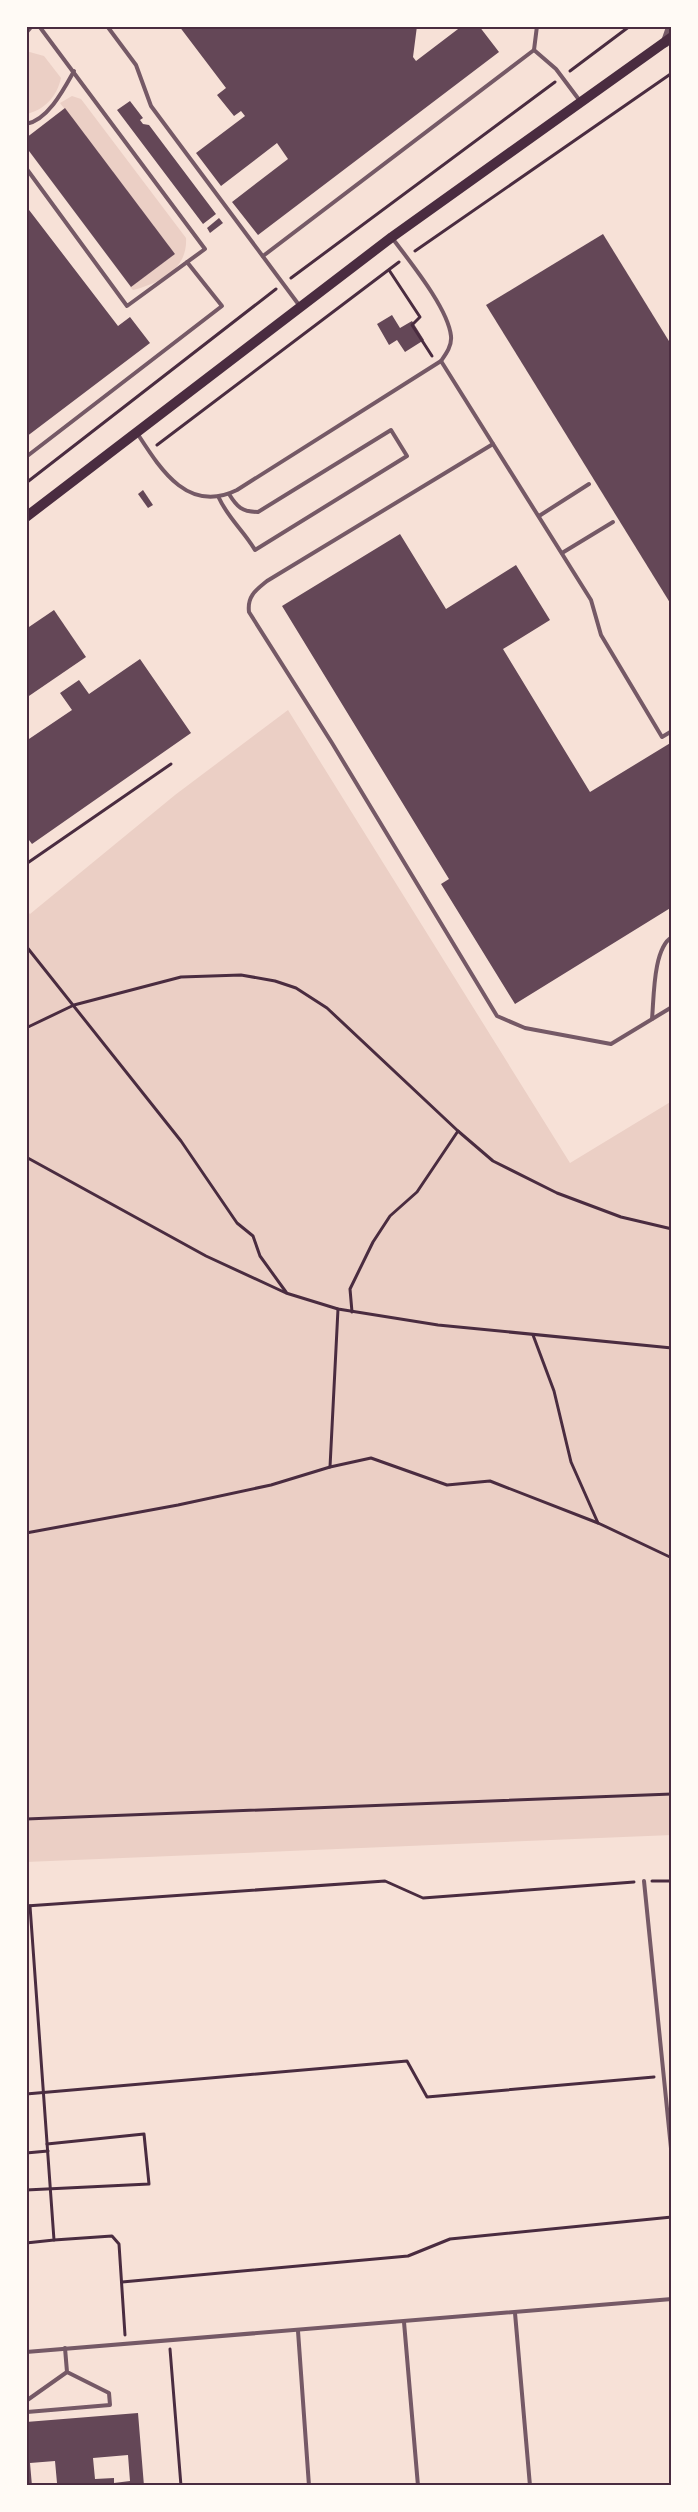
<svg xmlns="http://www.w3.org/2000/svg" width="698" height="2512" viewBox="0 0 698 2512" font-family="'Exo 2',sans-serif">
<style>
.green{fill:#ebcfc5}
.building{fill:#644757;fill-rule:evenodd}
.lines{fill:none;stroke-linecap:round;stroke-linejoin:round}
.path{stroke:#4a2c40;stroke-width:3}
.service{stroke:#755966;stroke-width:4}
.tertiary{stroke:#755966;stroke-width:9}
.secondary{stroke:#4a2c40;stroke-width:10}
.neatline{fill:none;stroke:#4a2c40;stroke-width:2}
</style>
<rect width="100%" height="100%" fill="#f7e1d7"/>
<g class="green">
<path d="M 26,51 L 44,56 L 61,78 C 57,96 45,110 26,114 Z"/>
<path d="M 72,96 L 81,99 L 186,238 C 188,269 160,283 133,290 L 130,287 L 175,254 L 60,103 Z"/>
<polygon points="288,710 570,1163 672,1101 672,1835 26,1862 26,910 30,914 175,795"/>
</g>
<g class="building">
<polygon points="179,26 417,26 413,57 416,61 462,26 479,26 499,52 258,235 232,202 288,159 277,143 221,186 196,153 245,116 241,111 234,116 217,95 226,88"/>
<polygon points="130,101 143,118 140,120 143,124 149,125 216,214 203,224 117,110"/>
<polygon points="65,108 175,254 131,287 26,147 26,138"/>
<polygon points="26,206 118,326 130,317 150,343 26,437"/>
<polygon points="219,218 223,223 210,233 207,228"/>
<polygon points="603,234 672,346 672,606 486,305"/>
<polygon points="392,315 400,328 412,321 424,340 405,352 397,340 389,345 377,324"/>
<polygon points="143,490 153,505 148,508 138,494"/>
<polygon points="400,534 446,609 516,565 550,620 503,649 590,792 672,742 672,907 515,1004 441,884 449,879 282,606"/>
<polygon points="54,610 86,657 26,698 26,629"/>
<polygon points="140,659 191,733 32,844 26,836 26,741 72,710 60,693 79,680 89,694"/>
<path d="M 138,2413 L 144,2486 L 39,2486 L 57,2483 L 55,2461 L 30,2463 L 32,2486 L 26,2486 L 26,2422 ZM 128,2455 L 130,2481 L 114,2483 L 114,2478 L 95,2479 L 93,2458 Z"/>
</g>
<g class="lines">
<g class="path">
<polyline points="570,71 630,26"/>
<polyline points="415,251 672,73"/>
<polyline points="389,270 420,317 412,325 432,356"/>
<polyline points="291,278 555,82"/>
<polyline points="157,445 399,262"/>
<polyline points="26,483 276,289"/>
<polyline points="26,864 171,764"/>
<polyline points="26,946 181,1141 237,1223 253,1236 260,1256 286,1292"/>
<polyline points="26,1028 74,1005 181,977 241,975 275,981 296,988 327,1008 458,1131 493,1161 557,1193 621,1217 672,1229"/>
<polyline points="26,1157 206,1256 286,1293 338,1309 438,1325 672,1348"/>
<polyline points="352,1312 350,1289 373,1242 390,1216 417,1192 458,1131"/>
<polyline points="533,1335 554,1391 571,1462 598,1523 672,1558"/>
<polyline points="330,1467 338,1309"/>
<polyline points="26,1533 178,1505 271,1485 330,1467 371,1458 447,1485 490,1481 598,1523"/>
<polyline points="26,1819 672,1794"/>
<polyline points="652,1881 672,1881"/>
<polyline points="26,1906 385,1881 423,1898 634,1882"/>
<polyline points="26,2094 407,2061 427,2097 654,2077"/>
<polyline points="26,2153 48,2151"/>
<polyline points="26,2190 149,2184 144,2134 47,2144"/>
<polyline points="54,2240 112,2236 119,2244 125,2335"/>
<polyline points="26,2243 54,2240 30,1906"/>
<polyline points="122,2282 408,2256 450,2239 672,2217"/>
<polyline points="170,2349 181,2486"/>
</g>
<g class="service">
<polyline points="107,26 136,65 151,106 299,305"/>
<polyline points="537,26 534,50 556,69 580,101"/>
<polyline points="26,33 32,26"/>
<path d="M 26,124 C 48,120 64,89 74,71"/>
<polyline points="26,168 127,306 205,249 39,26"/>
<polyline points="263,256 534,50"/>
<polyline points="441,361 591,600 601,635 662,737 672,731"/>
<path d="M 137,433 C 161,470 188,514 237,490 L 441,361 C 446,354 452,346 451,336 C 448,308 410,262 393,239"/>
<path d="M 493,444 L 267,581 C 256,590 247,596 249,612 L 332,743 L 497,1016 L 525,1028 L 611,1044 L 672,1007"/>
<polyline points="26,457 222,306 187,262"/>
<path d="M 219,498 C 228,518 244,531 255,550 L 407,456 L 391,430 L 258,512 C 242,512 237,507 229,494"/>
<polyline points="539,516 589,484"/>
<polyline points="562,553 613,522"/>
<path d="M 652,1019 C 654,998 653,948 672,937"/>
<polyline points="644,1881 672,2158"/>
<polyline points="515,2313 530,2486"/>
<polyline points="404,2322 418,2486"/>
<polyline points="298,2331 309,2486"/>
<polyline points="65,2348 67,2372 26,2401 27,2412 110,2405 109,2393 67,2372"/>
<polyline points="26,2352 672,2299"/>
</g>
<polyline class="tertiary" points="665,43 671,26"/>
<polyline class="secondary" points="26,517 392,237 672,37"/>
</g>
<rect width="698" height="2512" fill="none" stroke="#fffaf5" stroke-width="55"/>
<rect x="28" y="28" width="642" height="2456" class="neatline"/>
</svg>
